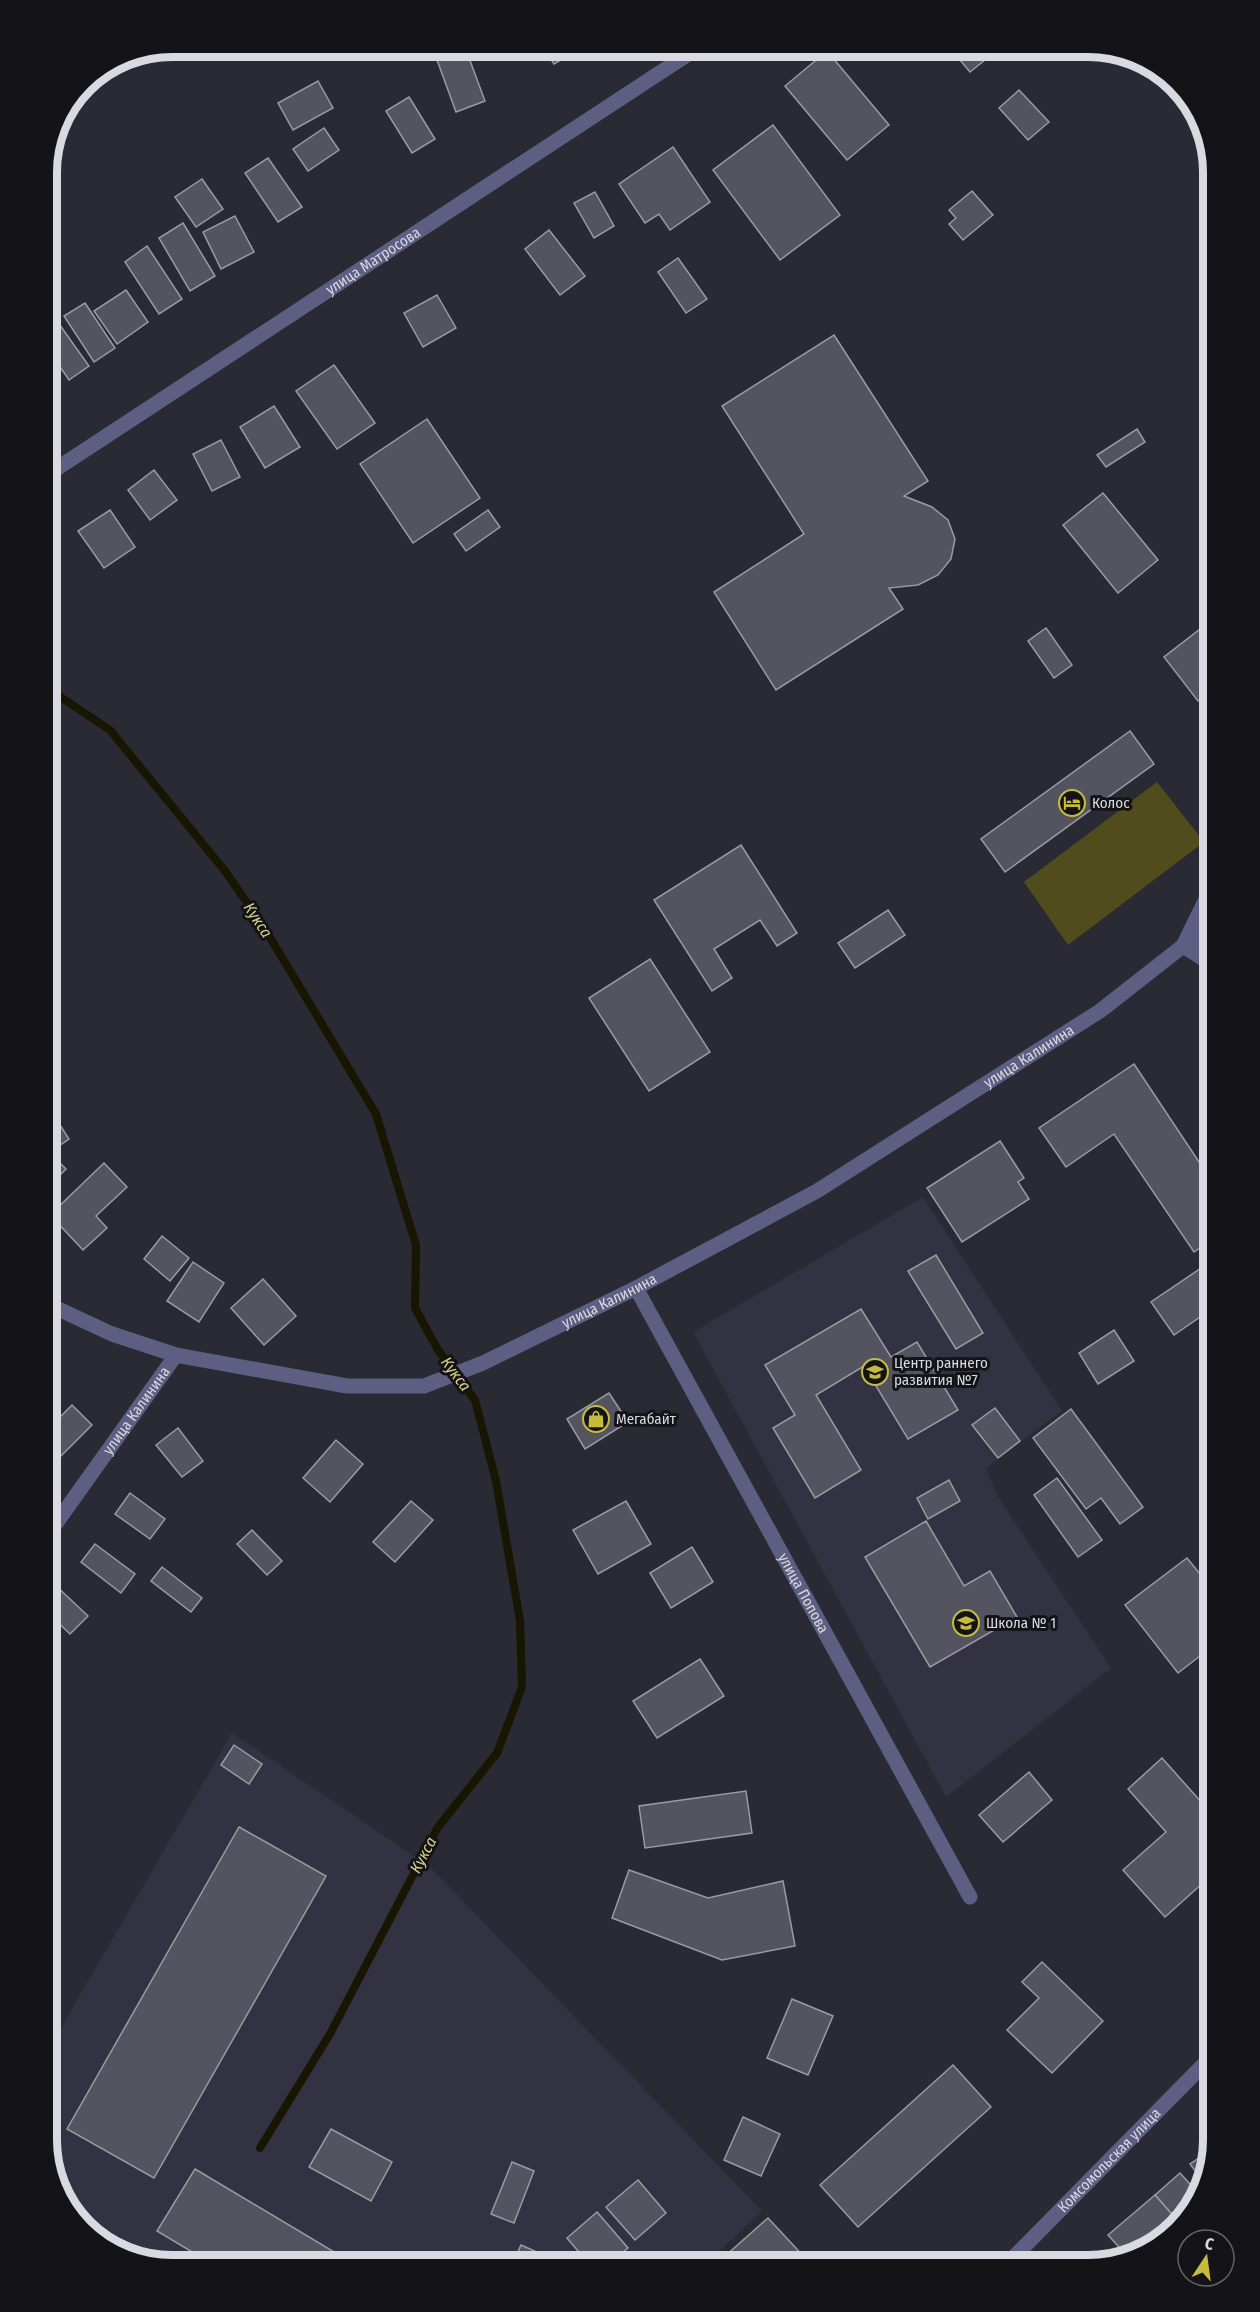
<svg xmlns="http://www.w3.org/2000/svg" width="1260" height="2312" viewBox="0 0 1260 2312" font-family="'Fira Sans Condensed',sans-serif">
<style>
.built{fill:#323242}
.green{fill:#504c1c}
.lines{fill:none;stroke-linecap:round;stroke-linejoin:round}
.stream{stroke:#181500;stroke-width:8}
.building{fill:#545460;stroke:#9a9aa7;stroke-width:1.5}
.minor{stroke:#5e5e82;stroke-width:15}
.labels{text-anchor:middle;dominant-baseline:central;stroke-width:6;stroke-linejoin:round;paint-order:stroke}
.street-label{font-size:15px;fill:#d9dae1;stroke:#131318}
.poi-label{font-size:15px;fill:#d9dae1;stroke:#131318;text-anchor:start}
.water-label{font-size:16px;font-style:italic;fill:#d9d285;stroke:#131318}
.rim{fill:none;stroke:#d9dae1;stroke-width:8}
</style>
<rect width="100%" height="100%" fill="#292a34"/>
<g class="built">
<polygon points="923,1197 1062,1411 986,1468 997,1495 1111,1668 946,1797 693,1332"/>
<polygon points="232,1733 429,1866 762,2211 705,2265 164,2265 102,2244 56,2189 47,2140 47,2052"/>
</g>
<polygon class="green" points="1157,782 1204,842 1068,945 1024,882"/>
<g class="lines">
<polyline class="stream" points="47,688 110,730 225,871 262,924 376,1114 416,1245 415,1308 438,1350 475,1400 496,1481 520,1621 522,1687 497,1753 438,1827 330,2034 260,2148"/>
</g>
<g class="building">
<polygon points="440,47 465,47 485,101 456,112 433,49"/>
<polygon points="543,47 580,47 581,48 554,64"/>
<polygon points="949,47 1001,47 970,72"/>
<polygon points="827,51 889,125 847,160 785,86"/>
<polygon points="318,81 333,108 293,130 278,103"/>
<polygon points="1019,90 1049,122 1028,140 999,108"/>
<polygon points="409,97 435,139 412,153 386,111"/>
<polygon points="773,125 840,215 780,260 713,170"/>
<polygon points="324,128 339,150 308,171 293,149"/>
<polygon points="673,147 710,202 670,230 659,214 645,223 619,184"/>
<polygon points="268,158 302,207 278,222 245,173"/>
<polygon points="202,179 223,209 196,227 175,197"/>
<polygon points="972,191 993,215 963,240 949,224 956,218 949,210"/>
<polygon points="595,192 614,226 594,238 574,203"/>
<polygon points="235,216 254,252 221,269 203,232"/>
<polygon points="183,223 215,276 190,291 159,238"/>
<polygon points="549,230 585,276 560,295 525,249"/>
<polygon points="147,246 182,299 159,314 125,262"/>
<polygon points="678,258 707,299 686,313 658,272"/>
<polygon points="126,290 148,322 117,344 94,311"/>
<polygon points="437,295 456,328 423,347 404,313"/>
<polygon points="85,303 115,348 94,362 64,316"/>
<polygon points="57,321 89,366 69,380 47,348 47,328"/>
<polygon points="834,335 928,481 904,496 932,507 948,520 955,539 951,559 938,575 918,585 889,588 903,609 776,690 714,592 804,534 722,406"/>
<polygon points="334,365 375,423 337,449 296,391"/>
<polygon points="274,406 300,447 265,468 240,427"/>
<polygon points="427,419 480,498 413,543 360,464"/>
<polygon points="1137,429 1145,442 1106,467 1097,455"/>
<polygon points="221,440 240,477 212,491 193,454"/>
<polygon points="154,470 177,500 150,520 128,490"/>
<polygon points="1103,493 1158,560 1118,593 1063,525"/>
<polygon points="110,510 135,547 104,568 78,531"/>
<polygon points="488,510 500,527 466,551 454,534"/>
<polygon points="1213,619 1213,689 1198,701 1164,657"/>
<polygon points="1046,628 1072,665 1054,678 1028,641"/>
<polygon points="1130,731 1154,764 1005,872 981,839"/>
<polygon points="741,845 797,933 777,946 760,920 714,949 732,978 712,991 654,900"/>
<polygon points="888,910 905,935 855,968 838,943"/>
<polygon points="650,959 710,1052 649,1091 589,998"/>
<polygon points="1134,1064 1213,1183 1213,1239 1194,1252 1114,1134 1066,1167 1039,1128"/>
<polygon points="47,1105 69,1139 56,1148 47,1134"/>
<polygon points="1000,1141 1024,1178 1018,1182 1029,1199 962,1242 927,1188"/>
<polygon points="47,1150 66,1169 47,1188"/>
<polygon points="104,1163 127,1187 96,1216 107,1228 83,1250 50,1215"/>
<polygon points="162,1236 189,1258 170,1281 144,1259"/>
<polygon points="936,1255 983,1333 956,1349 908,1271"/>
<polygon points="1213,1260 1213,1308 1174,1335 1151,1302"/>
<polygon points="193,1262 224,1283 199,1322 167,1301"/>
<polygon points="263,1279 296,1316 264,1345 231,1308"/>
<polygon points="861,1309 891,1357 917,1342 958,1410 908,1439 864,1366 816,1395 861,1470 815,1498 773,1428 795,1415 765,1365"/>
<polygon points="1114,1330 1134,1361 1098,1384 1079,1353"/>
<polygon points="609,1393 628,1422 585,1449 567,1419"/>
<polygon points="72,1405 92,1425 56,1461 47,1451 47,1430"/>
<polygon points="995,1408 1020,1441 998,1458 972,1425"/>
<polygon points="1071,1409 1143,1507 1120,1524 1101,1498 1086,1509 1033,1438"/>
<polygon points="178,1428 203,1461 182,1477 156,1445"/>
<polygon points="336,1440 363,1464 330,1502 303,1478"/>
<polygon points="1057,1478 1102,1540 1078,1557 1034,1495"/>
<polygon points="949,1480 960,1501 928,1519 917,1498"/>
<polygon points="130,1493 165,1519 150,1539 115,1514"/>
<polygon points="411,1501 433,1520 395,1562 373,1542"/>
<polygon points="626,1501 651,1544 598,1574 573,1530"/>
<polygon points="926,1521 964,1586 990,1571 1017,1617 930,1667 865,1557"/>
<polygon points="252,1530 282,1561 267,1575 237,1544"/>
<polygon points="95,1544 135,1574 121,1593 81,1562"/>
<polygon points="692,1547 713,1582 671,1608 650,1573"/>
<polygon points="1187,1558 1213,1590 1213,1646 1178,1673 1125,1605"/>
<polygon points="162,1567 202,1598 191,1612 151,1581"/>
<polygon points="53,1583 88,1616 70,1634 47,1612 47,1590"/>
<polygon points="700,1659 724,1696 657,1738 633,1701"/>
<polygon points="234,1745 262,1764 249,1784 221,1765"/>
<polygon points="1162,1758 1203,1804 1213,1795 1213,1874 1165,1917 1123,1870 1166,1832 1128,1789"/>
<polygon points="1029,1772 1052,1800 1003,1842 979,1815"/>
<polygon points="746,1791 752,1833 645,1848 639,1806"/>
<polygon points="239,1827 326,1876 154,2178 67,2129"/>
<polygon points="629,1870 708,1898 783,1881 795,1946 722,1960 612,1918"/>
<polygon points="1042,1962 1103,2021 1052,2073 1007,2030 1039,1998 1022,1982"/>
<polygon points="792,1999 833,2016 808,2075 767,2058"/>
<polygon points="953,2065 991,2107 858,2227 820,2185"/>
<polygon points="743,2117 780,2134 761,2176 724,2160"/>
<polygon points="331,2129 392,2162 371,2201 309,2167"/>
<polygon points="1211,2150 1202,2180 1190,2164"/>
<polygon points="512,2162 534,2171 514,2223 491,2214"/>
<polygon points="195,2169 356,2265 193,2265 199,2256 157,2231"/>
<polygon points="1180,2173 1198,2193 1193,2210 1178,2221 1155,2195"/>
<polygon points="638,2180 666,2213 635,2240 606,2207"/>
<polygon points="1155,2195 1178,2221 1137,2256 1128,2257 1108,2235"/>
<polygon points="597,2212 628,2248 607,2265 590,2265 567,2238"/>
<polygon points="768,2218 807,2260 801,2265 715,2265"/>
<polygon points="521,2245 548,2257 545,2265 512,2265"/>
</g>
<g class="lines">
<g class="minor">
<path id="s1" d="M 47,475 L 699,47"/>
<polyline points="1183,946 1208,895 1213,890"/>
<polyline points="1183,946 1213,965"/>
<polyline points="1183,946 1213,946"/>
<path id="s2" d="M 636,1288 L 970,1897"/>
<path id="s3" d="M 47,1300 L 54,1307 L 112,1334 L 176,1355 L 347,1386 L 424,1386 L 483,1363 L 636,1288 L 817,1191 L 1100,1011 L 1183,946 L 1213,928"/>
<path id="s4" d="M 47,1536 L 176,1355"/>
<path id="s5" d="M 1006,2265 L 1213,2055"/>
</g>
</g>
<defs>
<symbol id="hotel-ring" viewBox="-11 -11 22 22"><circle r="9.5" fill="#131318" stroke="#c7bb3b" stroke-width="1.5"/><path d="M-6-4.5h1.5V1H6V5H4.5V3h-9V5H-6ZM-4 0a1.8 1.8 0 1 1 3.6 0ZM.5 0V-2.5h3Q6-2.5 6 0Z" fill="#c7bb3b"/></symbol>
<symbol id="school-ring" viewBox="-11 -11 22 22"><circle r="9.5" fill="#131318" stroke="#c7bb3b" stroke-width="1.5"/><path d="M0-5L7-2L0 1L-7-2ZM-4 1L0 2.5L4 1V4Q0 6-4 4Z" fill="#c7bb3b"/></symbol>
<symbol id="shop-ring" viewBox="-11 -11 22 22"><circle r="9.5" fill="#131318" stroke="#c7bb3b" stroke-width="1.5"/><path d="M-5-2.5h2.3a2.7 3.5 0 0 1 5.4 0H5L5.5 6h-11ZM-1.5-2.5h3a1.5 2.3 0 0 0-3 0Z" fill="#c7bb3b"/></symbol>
</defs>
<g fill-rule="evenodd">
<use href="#hotel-ring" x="1057" y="788" width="30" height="30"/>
<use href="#school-ring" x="860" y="1357" width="30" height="30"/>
<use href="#shop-ring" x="581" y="1404" width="30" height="30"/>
<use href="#school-ring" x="951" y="1608" width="30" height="30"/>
</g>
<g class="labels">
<g class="street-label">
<text stroke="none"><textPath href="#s1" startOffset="390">улица Матросова</textPath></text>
<text stroke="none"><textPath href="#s3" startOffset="1082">улица Калинина</textPath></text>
<text stroke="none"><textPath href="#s3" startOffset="596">улица Калинина</textPath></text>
<text stroke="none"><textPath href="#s4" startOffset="154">улица Калинина</textPath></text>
<text stroke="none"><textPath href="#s2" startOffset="348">улица Попова</textPath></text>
<text stroke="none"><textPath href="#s5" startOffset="147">Комсомольская улица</textPath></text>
</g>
<g class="poi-label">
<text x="1092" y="803">Колос</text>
<text x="894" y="1363">Центр раннего<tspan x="894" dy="17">развития №7</tspan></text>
<text x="616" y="1419">Мегабайт</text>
<text x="986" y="1623">Школа № 1</text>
</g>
<g class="water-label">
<text transform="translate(258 920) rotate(57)">Кукса</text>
<text transform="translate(456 1374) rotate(53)">Кукса</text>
<text transform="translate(423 1855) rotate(-62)">Кукса</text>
</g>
</g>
<path d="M0 0H1260V2312H0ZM172 57H1088A115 115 0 0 1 1203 172V2140A115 115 0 0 1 1088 2255H172A115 115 0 0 1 57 2140V172A115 115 0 0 1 172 57Z" fill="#131318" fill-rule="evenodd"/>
<path class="rim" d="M172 57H1088A115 115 0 0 1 1203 172V2140A115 115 0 0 1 1088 2255H172A115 115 0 0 1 57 2140V172A115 115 0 0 1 172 57Z"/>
<g transform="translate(1206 2258) rotate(13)"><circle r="28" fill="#131318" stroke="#626368" stroke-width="1.5"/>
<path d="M0-4.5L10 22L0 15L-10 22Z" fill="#c7bb3b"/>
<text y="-9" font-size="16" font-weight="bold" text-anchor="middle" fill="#d9dae1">С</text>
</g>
</svg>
